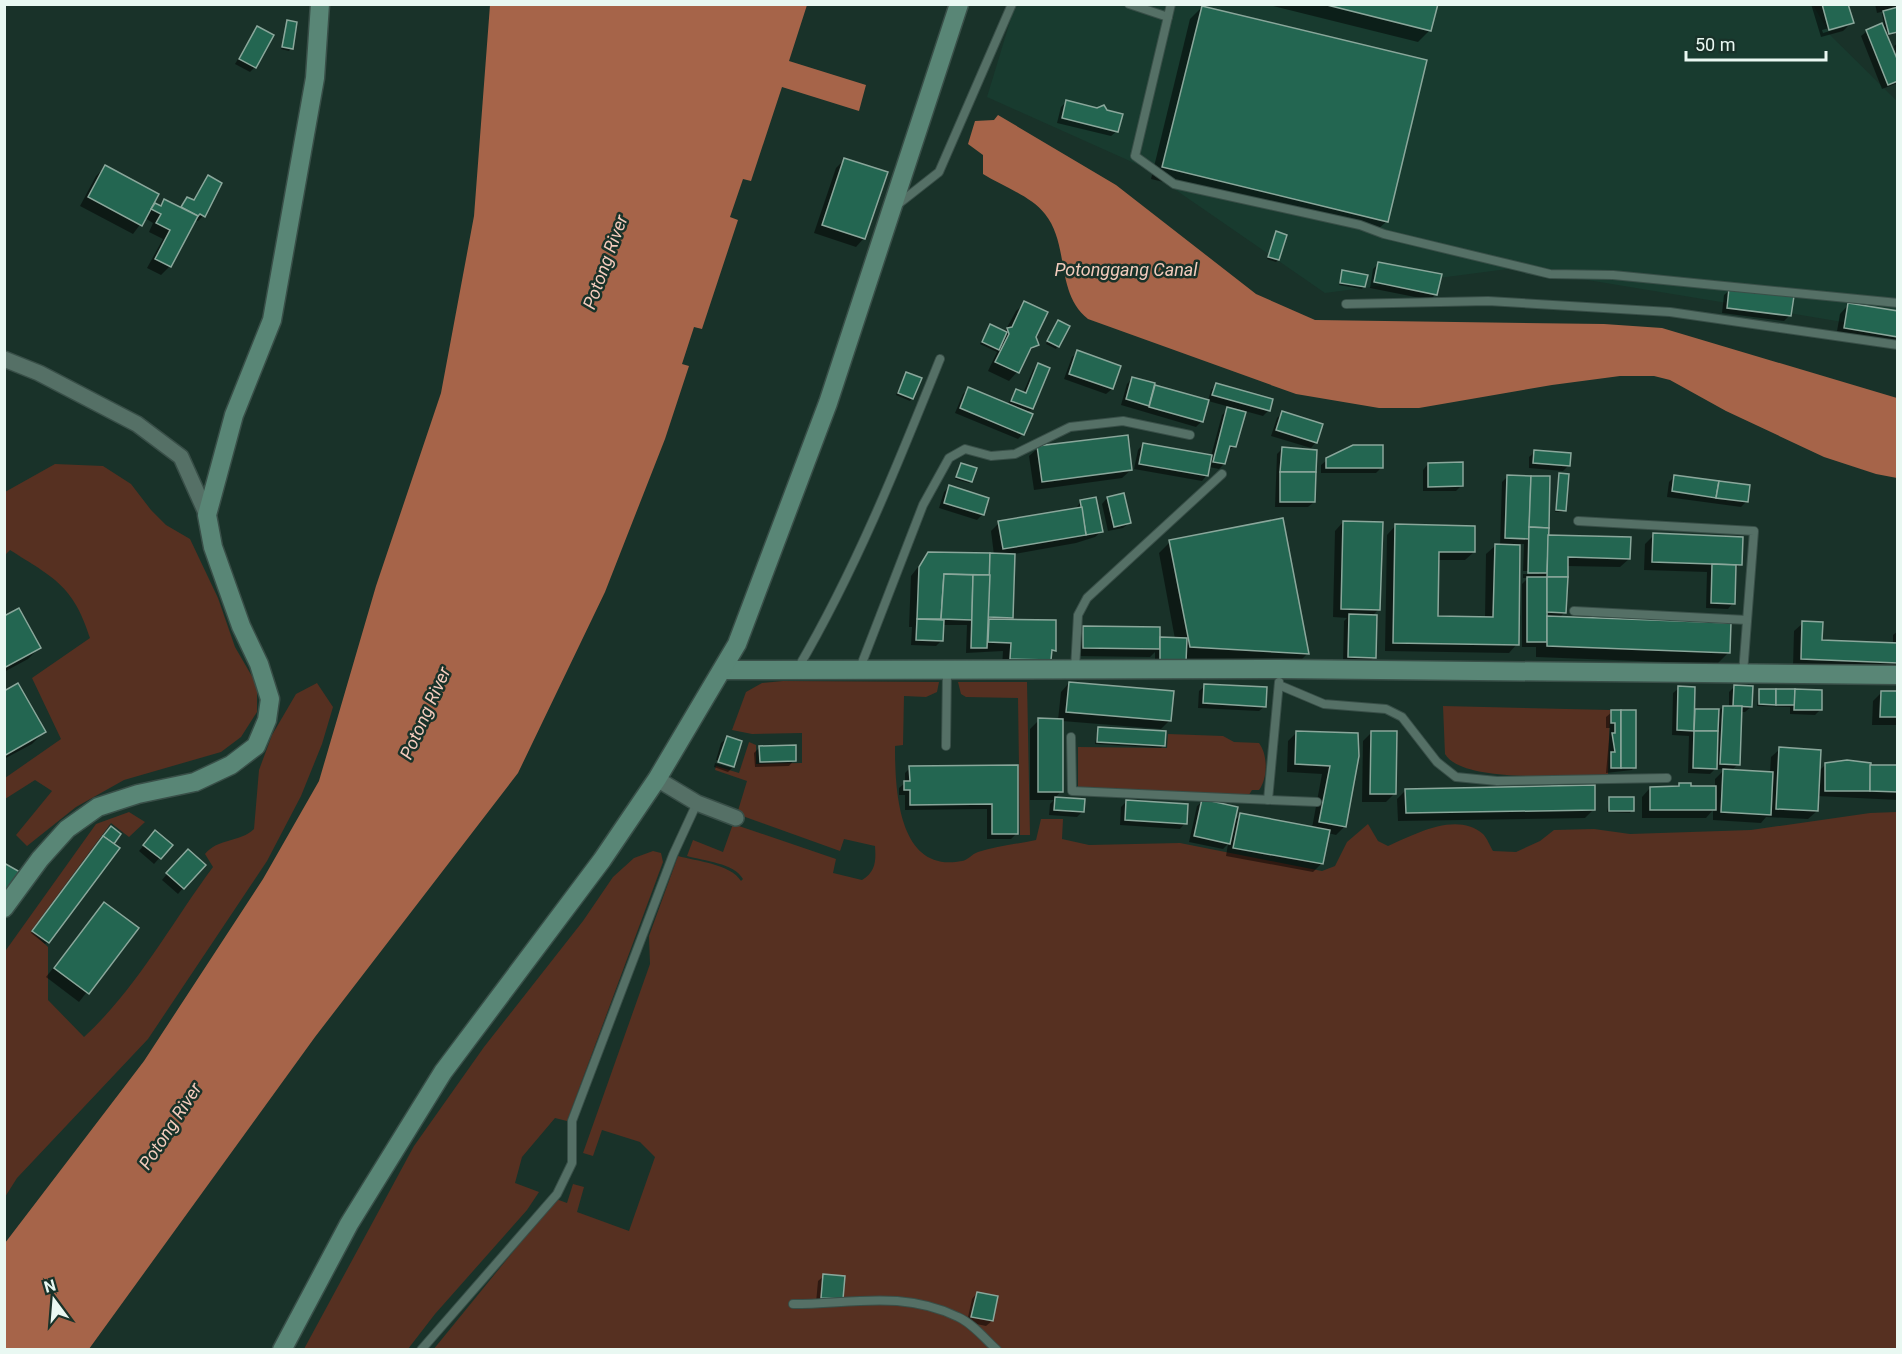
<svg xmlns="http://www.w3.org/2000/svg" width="1902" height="1354" viewBox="0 0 1902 1354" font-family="Roboto,sans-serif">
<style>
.built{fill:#183b2f}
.green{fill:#563021}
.water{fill:#a66449}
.shadow{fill:#0007;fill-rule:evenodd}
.building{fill:#236651;stroke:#8aa79b;stroke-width:1.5}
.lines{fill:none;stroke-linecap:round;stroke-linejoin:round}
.lane-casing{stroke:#394f48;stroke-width:10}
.street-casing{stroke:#394f48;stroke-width:18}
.secondary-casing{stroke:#394f48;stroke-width:21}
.lane{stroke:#557066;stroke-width:8}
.street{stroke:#557066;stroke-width:15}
.secondary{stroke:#598676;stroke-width:18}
.labels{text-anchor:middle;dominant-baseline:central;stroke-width:5;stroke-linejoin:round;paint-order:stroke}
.water-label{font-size:18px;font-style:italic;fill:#f4ccbd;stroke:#193229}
</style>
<rect width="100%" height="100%" fill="#193229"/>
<polygon class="built" points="1015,5 1813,5 1831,36 1897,101 1897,331 1515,268 1325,293 1141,166 987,97"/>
<g class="green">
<path d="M 55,464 L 103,466 L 131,484 L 151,510 L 166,525 L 190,539 L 218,598 L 235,647 L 257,685 L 257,712 L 241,737 L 221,752 L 124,780 L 76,807 L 27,846 L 16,835 L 52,791 L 35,780 L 5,799 L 5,778 L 61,739 L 32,678 L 90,638 C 73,585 54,578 10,550 L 5,555 L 5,492 Z"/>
<path d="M 783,681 L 939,682 L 937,692 L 926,697 L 904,696 L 903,745 L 895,746 C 895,790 898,874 962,861 C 968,860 972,854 978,852 C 996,846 1017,844 1036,840 L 1041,819 L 1063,819 L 1062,839 L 1089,845 L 1180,843 L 1322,871 L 1335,866 L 1347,842 L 1368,824 L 1378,841 L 1388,846 C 1414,835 1456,811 1483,834 C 1487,838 1490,846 1493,851 L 1516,852 L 1540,841 L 1554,830 L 1594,829 L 1630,834 L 1751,830 L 1870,813 L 1897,812 L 1897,1349 L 433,1350 L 556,1199 L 567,1203 L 573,1184 L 584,1187 L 577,1212 L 629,1231 L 655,1157 L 640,1142 L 602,1130 L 593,1156 L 583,1153 L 650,964 L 649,936 L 678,856 C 696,861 731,864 741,881 L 743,879 C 734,863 704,861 687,856 L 693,840 L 723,852 L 733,824 L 836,859 L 833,873 L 862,880 C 876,872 876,860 875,846 L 844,839 L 840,851 L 737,814 L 747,781 L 715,770 L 716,766 L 739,773 L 749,742 L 756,745 L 756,764 L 802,763 L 802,733 L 752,734 L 732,730 L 746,692 L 762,683 Z"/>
<polygon points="958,682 1027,682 1030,835 1020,835 1018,698 966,697 961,694"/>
<path d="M 317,683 L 333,707 L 322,744 L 301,796 L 267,861 L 148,1039 L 17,1178 L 5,1197 L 6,950 L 96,824 L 129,812 L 145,822 L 129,837 L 111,823 L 31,931 L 48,947 L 48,1000 L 84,1037 C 138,987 170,925 213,867 L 205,854 C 218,838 239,843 254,829 L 259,770 L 272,735 L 296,694 Z"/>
<path d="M 1443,706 L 1610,710 L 1608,775 C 1573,775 1462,784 1445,754 Z"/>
<path d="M 1168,734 L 1223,736 L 1234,742 L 1259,743 C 1268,755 1268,778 1259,790 L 1252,790 L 1247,798 L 1078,788 L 1078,747 L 1167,748 Z"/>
<polygon points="653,851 661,853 663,862 567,1121 555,1118 522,1157 515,1183 539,1192 527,1210 435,1314 408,1349 304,1349 414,1146 484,1047 583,921 613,877 634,858"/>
</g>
<g class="water">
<polygon points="490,5 807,5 789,61 866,85 859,111 782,87 751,181 743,179 730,217 738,220 702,329 694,327 682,364 689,366 665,439 605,592 518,773 315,1037 89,1349 5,1349 5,1243 144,1061 263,879 319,781 376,586 441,393 474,216"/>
<path d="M 998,115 L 1116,185 L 1256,294 L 1315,320 L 1604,324 L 1662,328 L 1897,398 L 1897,478 L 1876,474 L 1824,457 L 1726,411 L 1670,380 L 1654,376 L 1620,376 L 1552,385 L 1419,408 L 1379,408 L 1296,394 L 1088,319 C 1055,293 1070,245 1045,214 C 1031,196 1002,186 983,174 L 983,155 L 968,144 L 975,121 L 994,120 Z"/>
</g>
<g class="shadow">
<polygon points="1265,4 1436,4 1430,30 1418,42"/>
<path d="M 1811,4 L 1847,4 L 1852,22 L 1843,31 L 1821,37 ZM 1844,24 L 1844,27 L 1823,33 L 1822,30 Z"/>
<polygon points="1875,4 1898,4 1898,33 1886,36 1896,58 1894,46 1898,43 1898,83 1882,89 1861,36 1867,31 1884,24 1882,14 1885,11 1877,13"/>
<polygon points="1202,7 1387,221 1375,232 1151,179 1190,19"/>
<polygon points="288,21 291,48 289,51 281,49"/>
<polygon points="257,28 255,67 250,72 235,64"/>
<polygon points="1066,102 1097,109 1101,106 1117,131 1111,136 1057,123 1061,107"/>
<polygon points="844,160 864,238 856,247 814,233 836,168"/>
<polygon points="105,167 159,206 165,200 180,208 188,199 193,201 208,177 203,216 198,221 194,220 170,266 161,275 147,268 163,239 149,232 153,223 145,218 133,234 80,206 96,176"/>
<polygon points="1277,233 1278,260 1276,262 1267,259"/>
<polygon points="1379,263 1436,294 1430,300 1370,288 1373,269"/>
<polygon points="1343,272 1364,286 1362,289 1339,285"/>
<polygon points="1730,290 1790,315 1784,321 1722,313 1724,295"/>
<polygon points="1025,303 1037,345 1026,354 1017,372 1009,381 988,371 997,352 980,344 990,326 1004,333 1016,311"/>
<polygon points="1848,305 1898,313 1898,346 1836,337 1840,314"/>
<polygon points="1056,324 1068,326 1056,349 1046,344"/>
<polygon points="1078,352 1120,367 1112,389 1106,394 1064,379 1072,357"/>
<polygon points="1038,365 1032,409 1027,413 1023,434 1018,439 955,413 963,394 969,389 1007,405 1017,390 1023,393 1033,370"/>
<polygon points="906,373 912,398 910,401 896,395"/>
<polygon points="1132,379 1207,401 1202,421 1196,427 1121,405 1127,384"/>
<polygon points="1216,385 1269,410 1263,416 1208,401 1211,390"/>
<polygon points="1228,409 1235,446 1227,451 1224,464 1219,469 1209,467 1207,475 1202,481 1134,469 1138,450 1143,444 1211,456 1222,415"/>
<polygon points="1282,413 1316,442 1311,448 1271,436 1277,418"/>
<polygon points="1038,448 1131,470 1122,478 1034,490 1029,456"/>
<polygon points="1282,449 1314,502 1308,507 1275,507 1277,454"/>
<polygon points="1535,452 1569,465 1563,471 1529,468 1529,457"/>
<polygon points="1327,460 1382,467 1376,473 1321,473 1321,465"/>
<polygon points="961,464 971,481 969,483 955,479"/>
<polygon points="1428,464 1462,485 1456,491 1423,491 1423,470"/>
<polygon points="1560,474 1564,510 1562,512 1555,512"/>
<polygon points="1508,476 1547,538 1629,559 1620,567 1567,566 1565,612 1559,618 1729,652 1717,664 1536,657 1536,647 1522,647 1522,584 1528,578 1523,578 1523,574 1539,574 1539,571 1523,571 1524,544 1519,544 1517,644 1509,653 1385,651 1387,535 1395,526 1474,552 1465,560 1437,560 1436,617 1485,618 1486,554 1495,546 1500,546 1502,482"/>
<polygon points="1675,476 1746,502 1741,507 1667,497 1669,482"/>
<polygon points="949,487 983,514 977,520 939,508 944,492"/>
<polygon points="1107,498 1129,523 1123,528 1108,531 1102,504"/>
<polygon points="1081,501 1101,532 1095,537 1076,543 1014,554 1011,617 1008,621 1054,650 1050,654 1050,660 1041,669 1002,668 1003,651 966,653 967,625 942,625 942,640 936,646 911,645 912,627 909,627 911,576 929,553 994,555 991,531 999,523 1076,509"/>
<polygon points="1343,522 1379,609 1372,616 1374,657 1369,662 1343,662 1344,621 1347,618 1333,617 1335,531"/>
<polygon points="1654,535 1740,564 1734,570 1733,603 1728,609 1706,608 1707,572 1644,570 1645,544"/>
<polygon points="1170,542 1307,654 1296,665 1185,659 1155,667 1155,652 1150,657 1075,656 1075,636 1084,627 1175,639 1159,553"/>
<polygon points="4,618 39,648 28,659 4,672"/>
<polygon points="1803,623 1821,642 1893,645 1893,635 1898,631 1898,671 1793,667 1794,631"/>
<polygon points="1069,683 1169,721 1161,729 1062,721 1061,791 1055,798 1083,800 1083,811 1077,817 1049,815 1050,804 1054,800 1030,800 1030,729 1039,720 1058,720 1061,692"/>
<polygon points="1205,686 1265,706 1259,711 1198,708 1199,691"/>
<polygon points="1735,686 1751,707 1745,712 1740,712 1738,764 1731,771 1770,773 1771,757 1780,749 1819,771 1826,764 1898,767 1898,800 1817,796 1817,811 1808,819 1766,817 1761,823 1713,820 1713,810 1706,818 1642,818 1642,797 1650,788 1676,788 1680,784 1689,788 1715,788 1715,779 1725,769 1715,769 1710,774 1688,773 1689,736 1672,735 1673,693 1679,688 1693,710 1717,711 1717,713 1723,707 1729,707 1729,692"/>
<polygon points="1760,690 1820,710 1815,715 1790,714 1790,707 1757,706"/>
<polygon points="4,692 44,732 32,744 4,759"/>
<polygon points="1881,693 1898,693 1898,725 1872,725 1873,701"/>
<polygon points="1612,712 1634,767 1632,770 1606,773 1610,728 1606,728 1606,717"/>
<polygon points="1098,729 1163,746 1161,748 1095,744"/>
<polygon points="1297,732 1356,735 1345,826 1336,835 1328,833 1322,863 1313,872 1226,856 1228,844 1223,849 1189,842 1197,806 1203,801 1233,822 1240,815 1312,828 1322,774 1287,772 1288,741"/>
<polygon points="1372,732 1395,793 1386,802 1362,802 1363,741"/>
<polygon points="727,738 733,766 732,767 732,765 716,760 721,743"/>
<polygon points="760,747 794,760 789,766 755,767 754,753"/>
<polygon points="715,763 732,768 728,772 714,767"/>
<polygon points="1016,767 1017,833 1011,839 987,839 987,809 905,810 905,795 899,795 899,788 905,783 905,773 910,768"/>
<polygon points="1406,790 1594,809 1585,818 1398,821 1397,799"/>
<polygon points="1610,798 1632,810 1630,813 1607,812"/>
<polygon points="1126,802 1185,823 1180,829 1120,825 1121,807"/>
<polygon points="108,830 48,942 45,944 31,933"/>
<polygon points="150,838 171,845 154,864 139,851"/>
<polygon points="182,856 183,888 178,894 162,880"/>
<polygon points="104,904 137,928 79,1002 46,977"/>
<polygon points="824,1276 843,1277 836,1304 816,1303 818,1281"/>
<polygon points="977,1293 996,1297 992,1321 986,1326 967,1322 972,1299"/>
</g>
<g class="building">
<polygon points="1323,4 1438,4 1431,31"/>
<polygon points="1822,4 1848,4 1854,23 1829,30"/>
<polygon points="1202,6 1427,60 1388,222 1162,167"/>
<polygon points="1898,7 1898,32 1889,34 1883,11"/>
<polygon points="287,20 297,22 293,49 282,47"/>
<polygon points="1882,23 1898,61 1898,81 1888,85 1866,30"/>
<polygon points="257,26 274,35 256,68 239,59"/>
<polygon points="1066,100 1097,108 1104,105 1107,110 1123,114 1118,132 1062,118"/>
<polygon points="844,158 888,172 865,239 822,225"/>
<polygon points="105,165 159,194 142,226 88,197"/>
<polygon points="208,175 222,183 205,217 200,214 198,216 181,207 187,197 194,200"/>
<polygon points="164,199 198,216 171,267 155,259 170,230 156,223 161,214 151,209 155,203 161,206"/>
<polygon points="1276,231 1287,235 1279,260 1268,257"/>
<polygon points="1378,262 1442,274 1437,295 1374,282"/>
<polygon points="1342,270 1368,275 1365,287 1340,283"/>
<polygon points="1729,288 1794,296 1791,316 1727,308"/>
<polygon points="1024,301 1048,312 1036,337 1039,345 1031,348 1019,373 995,362 1009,334 1007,328 1012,327"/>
<polygon points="1848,303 1898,311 1898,337 1844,328"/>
<polygon points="1058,320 1070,326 1059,347 1047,341"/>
<polygon points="990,324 1007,332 999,350 982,342"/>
<polygon points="1077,350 1121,366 1113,389 1069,374"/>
<polygon points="1038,363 1050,368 1033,409 1011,401 1016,389 1026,393"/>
<polygon points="906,372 922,378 913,399 898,393"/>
<polygon points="1132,377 1155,383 1149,406 1126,399"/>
<polygon points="1216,383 1273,399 1270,411 1212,395"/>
<polygon points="1155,385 1209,400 1203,422 1149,407"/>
<polygon points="968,387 1033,414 1024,435 960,408"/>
<polygon points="1227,407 1246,412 1236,447 1230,446 1225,464 1213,462"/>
<polygon points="1282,411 1323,424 1317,443 1276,430"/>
<polygon points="1128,435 1132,470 1042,482 1037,446"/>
<polygon points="1143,443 1212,455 1208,476 1139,464"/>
<polygon points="1353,445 1383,445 1383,468 1326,468 1326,458"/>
<polygon points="1282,447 1317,450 1316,472 1280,472"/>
<polygon points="1534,450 1571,453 1570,466 1533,463"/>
<polygon points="1463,462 1463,486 1428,487 1428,463"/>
<polygon points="961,463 977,468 972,482 956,477"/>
<polygon points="1280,472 1316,472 1315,502 1280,502"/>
<polygon points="1559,473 1569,474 1566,511 1556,510"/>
<polygon points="1507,475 1531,476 1529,539 1505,538"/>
<polygon points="1674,475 1719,481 1716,498 1672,491"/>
<polygon points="1531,476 1550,476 1549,528 1529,527"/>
<polygon points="1719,481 1750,485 1748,502 1716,498"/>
<polygon points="949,485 989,498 984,515 944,503"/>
<polygon points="1124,493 1131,523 1114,527 1107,497"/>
<polygon points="1096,497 1103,532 1086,535 1080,500"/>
<polygon points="1082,507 1086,535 1003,549 998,521"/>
<polygon points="1283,518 1309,654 1190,647 1169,540"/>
<polygon points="1343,521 1383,522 1380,610 1341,609"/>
<polygon points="1395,524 1475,526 1475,552 1439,552 1438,616 1493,617 1495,544 1520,545 1519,645 1393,643"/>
<polygon points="1529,527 1549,528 1547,573 1528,573"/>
<polygon points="1653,533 1743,537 1742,565 1652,562"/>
<polygon points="1548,535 1631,537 1630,559 1568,557 1568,577 1547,577"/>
<polygon points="928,552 990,553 990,575 944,574 941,619 917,619 919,567"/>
<polygon points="990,553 1015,554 1013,618 988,617"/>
<polygon points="1712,564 1736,565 1735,604 1711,603"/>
<polygon points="944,574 973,575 972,620 941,619"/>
<polygon points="973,575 990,575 987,648 971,648"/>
<rect x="1527" y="577" width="20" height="65"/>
<polygon points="1547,577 1568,577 1566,613 1547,612"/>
<polygon points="19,608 41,648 4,668 4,616"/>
<polygon points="1349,614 1377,615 1376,658 1348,657"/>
<polygon points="1547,616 1731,623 1730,653 1547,646"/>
<polygon points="917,619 944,620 943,641 916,640"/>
<polygon points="989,619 1056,620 1056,651 1052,650 1051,660 1010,659 1011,643 988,642"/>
<polygon points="1802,621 1823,622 1822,640 1898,643 1898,663 1801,659"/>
<polygon points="1083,626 1160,627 1160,649 1083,648"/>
<polygon points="1160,637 1187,638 1186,662 1160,662"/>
<polygon points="1069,682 1174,691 1171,721 1066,712"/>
<polygon points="18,683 46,732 4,756 4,691"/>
<polygon points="1204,684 1267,687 1266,707 1203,703"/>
<polygon points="1734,685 1753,686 1752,707 1733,706"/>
<polygon points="1678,686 1695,687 1694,731 1677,730"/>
<polygon points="1759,689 1776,689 1776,705 1759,704"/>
<rect x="1776" y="689" width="19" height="16"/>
<polygon points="1795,689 1822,690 1822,710 1794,710"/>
<polygon points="1881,691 1898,691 1898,717 1880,717"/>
<polygon points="1723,706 1742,706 1740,765 1720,764"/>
<polygon points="1695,709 1719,709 1718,731 1694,731"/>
<polygon points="1611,710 1621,710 1621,768 1611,768 1611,752 1615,752 1612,733 1615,733 1615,723 1611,723"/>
<rect x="1621" y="710" width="15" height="58"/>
<polygon points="1038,718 1063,719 1063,792 1038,792"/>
<polygon points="1098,727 1166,731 1165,746 1097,742"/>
<polygon points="1296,731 1358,733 1359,756 1346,827 1319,822 1330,766 1295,764"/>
<polygon points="1371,731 1397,731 1396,794 1370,794"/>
<polygon points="1694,731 1718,731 1717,769 1693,768"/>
<polygon points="727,736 742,741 734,767 718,762"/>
<polygon points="796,745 796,761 760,762 759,746"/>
<polygon points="1779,747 1821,750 1818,811 1776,809"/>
<polygon points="1847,760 1871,763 1870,791 1825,791 1825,763"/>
<polygon points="1018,765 1018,834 992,834 992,804 910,805 910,790 904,790 904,781 910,781 909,766"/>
<polygon points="1870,765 1898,765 1898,792 1870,791"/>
<polygon points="1723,769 1773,772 1771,815 1721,812"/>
<polygon points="1679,783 1691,783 1691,786 1716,786 1716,810 1650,810 1650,787 1679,786"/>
<polygon points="1595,785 1595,810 1406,813 1405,789"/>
<polygon points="1055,797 1085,799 1084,812 1054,810"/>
<rect x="1609" y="797" width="25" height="14"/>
<polygon points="1202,799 1238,807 1230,844 1194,836"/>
<polygon points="1126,800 1188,804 1187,824 1125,820"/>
<polygon points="1240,813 1330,830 1323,864 1233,848"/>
<polygon points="111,826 121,834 114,844 103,836"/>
<polygon points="155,830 173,845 161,859 143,845"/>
<polygon points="103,836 120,848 49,943 32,931"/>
<polygon points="188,849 206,865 184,889 166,873"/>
<polygon points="4,863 20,872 4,896"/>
<polygon points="104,902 139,928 89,994 54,968"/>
<polygon points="823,1274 845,1276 843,1299 821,1298"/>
<polygon points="977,1292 998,1296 993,1321 971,1317"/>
</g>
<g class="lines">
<defs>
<g id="lane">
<polyline points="1129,4 1168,17"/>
<polyline points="1171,4 1135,156 1174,184 1360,225 1384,234 1550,274 1613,275 1898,303"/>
<polyline points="897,205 939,172 1012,4"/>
<polyline points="1346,304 1488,301 1670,312 1898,345"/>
<polyline points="1578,521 1754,531 1743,673"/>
<polyline points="1574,611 1747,620"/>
<path d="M 798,668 C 855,571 898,464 940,359"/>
<polyline points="860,668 923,505 949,458 965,449 991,456 1015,454 1070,427 1123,421 1190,435"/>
<polyline points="1075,669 1078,615 1087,598 1222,474"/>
<polyline points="1279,685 1324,704 1386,709 1402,717 1437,762 1456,777 1497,781 1667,778"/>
<polyline points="1071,737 1072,791 1317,802"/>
<polyline points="946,746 947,670"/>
<polyline points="1268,800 1279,682"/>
<path d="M 793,1304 C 851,1304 902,1290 958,1317 C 972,1323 985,1339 997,1350"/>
<polyline points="421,1350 557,1194 572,1163 572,1121 673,855 697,803"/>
</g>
<g id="street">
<polyline points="4,359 39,373 137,424 181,457 207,515"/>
<polyline points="657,779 697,803 736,818"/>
</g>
<g id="secondary">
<polyline points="724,670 1281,669 1898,675"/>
<polyline points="4,908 40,859 67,829 98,807 138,794 195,782 231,765 256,746 267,720 270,699 259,664 241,626 213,547 207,515 234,415 272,320 315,78 320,4"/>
<polyline points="282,1350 349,1224 443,1072 602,860 657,779 737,644 828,403 959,4"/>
</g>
</defs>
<use href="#lane" class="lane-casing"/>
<use href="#street" class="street-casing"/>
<use href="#secondary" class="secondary-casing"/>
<use href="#lane" class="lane"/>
<use href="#street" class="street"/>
<use href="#secondary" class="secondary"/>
</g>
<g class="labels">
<g class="water-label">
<text transform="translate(605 262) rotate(-70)">Potong River</text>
<text x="1126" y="269">Potonggang Canal</text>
<text transform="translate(425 713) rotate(-66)">Potong River</text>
<text transform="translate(170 1126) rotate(-57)">Potong River</text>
</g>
</g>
<rect width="1902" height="1354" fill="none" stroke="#e9f8f2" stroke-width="12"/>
<g transform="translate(54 1300) rotate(344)" stroke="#193229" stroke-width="4.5" paint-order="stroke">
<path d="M0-4.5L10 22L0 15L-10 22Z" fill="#e9f8f2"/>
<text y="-9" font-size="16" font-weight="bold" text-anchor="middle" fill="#e9f8f2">N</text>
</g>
<path d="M1686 51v9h140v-9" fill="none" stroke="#e9f8f2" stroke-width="3"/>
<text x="1695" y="51" font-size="18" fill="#e9f8f2" stroke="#193229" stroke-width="4.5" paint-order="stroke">50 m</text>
</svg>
